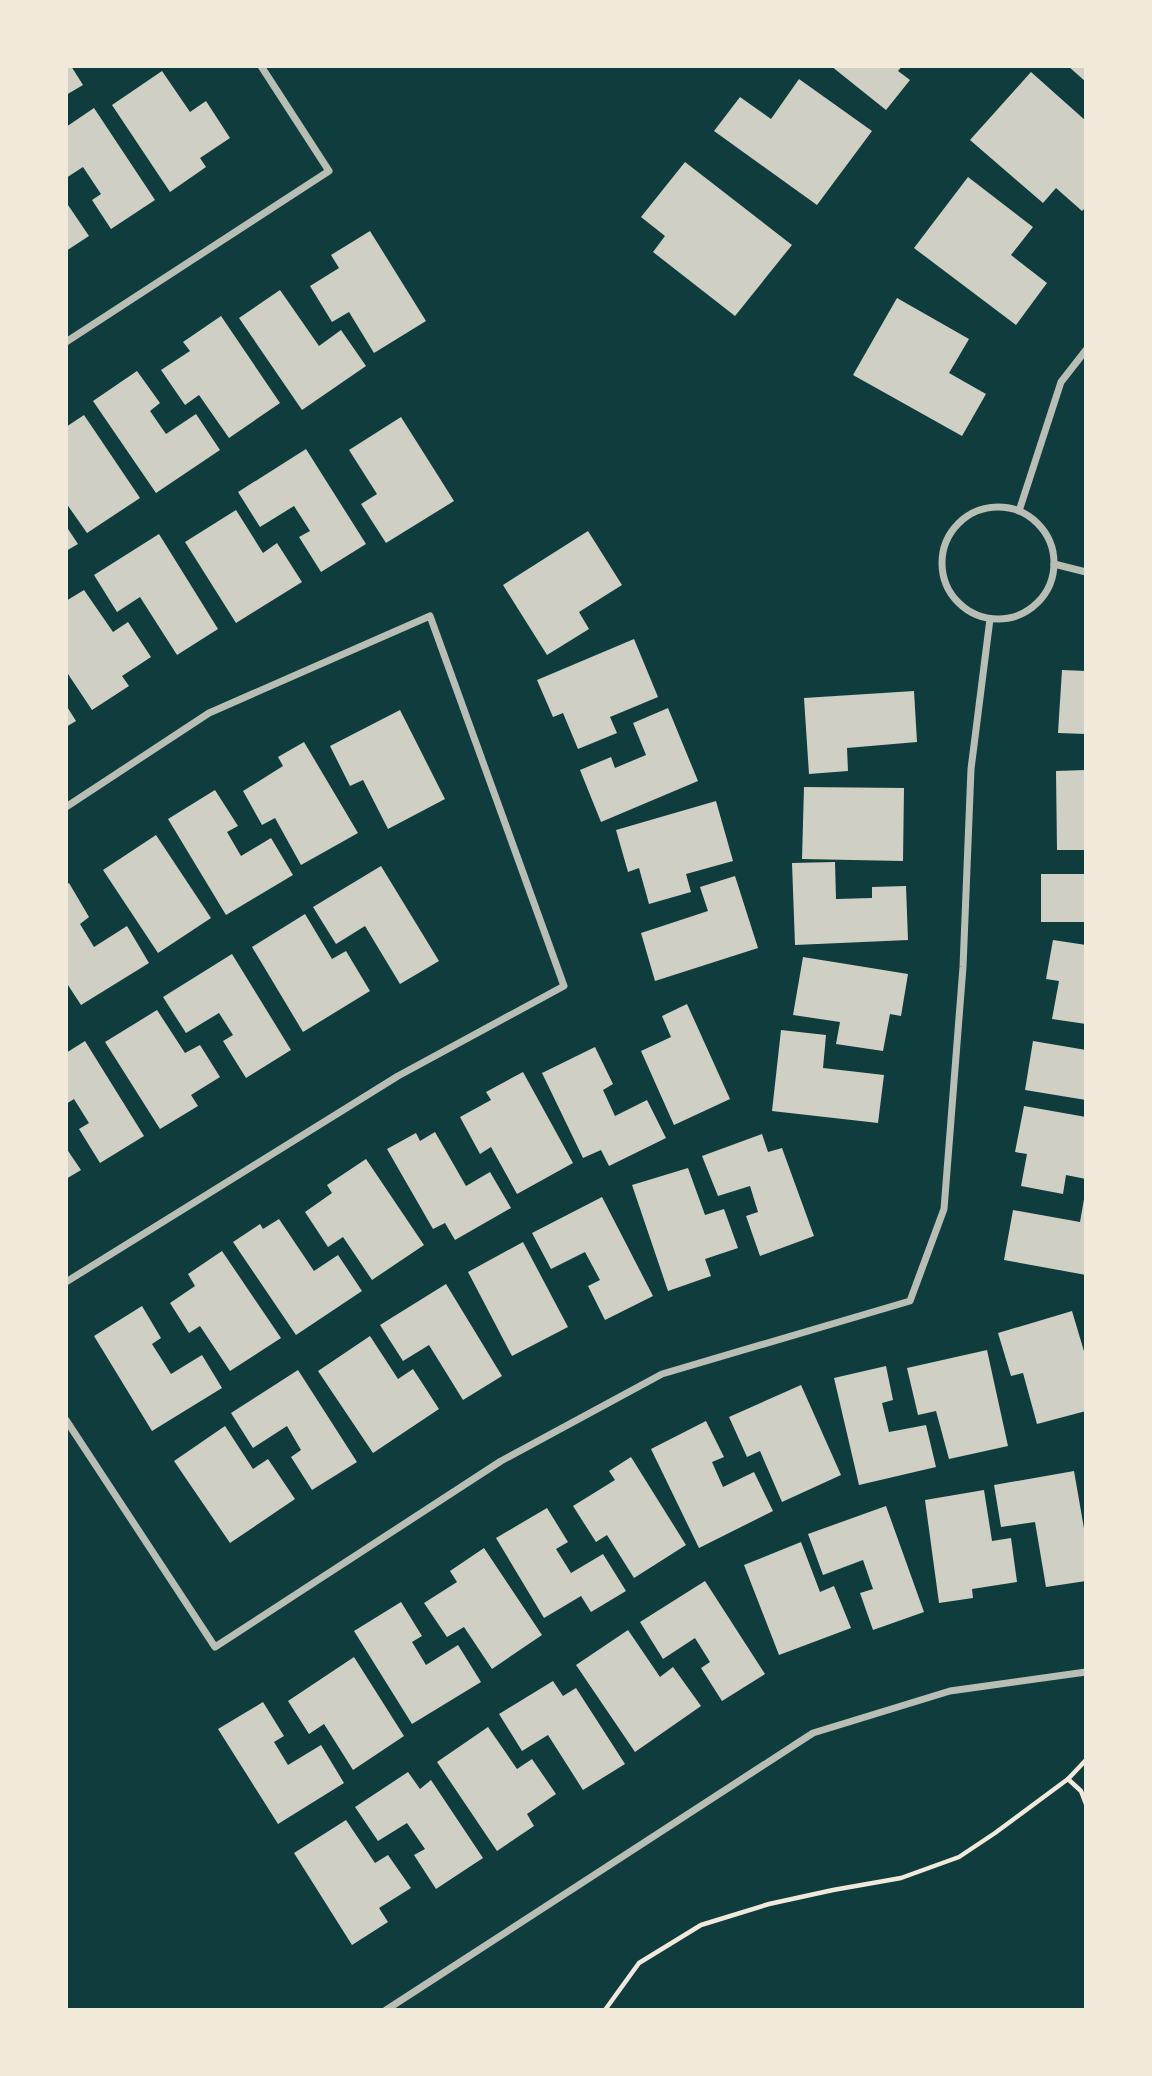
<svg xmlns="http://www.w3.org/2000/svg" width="1152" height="2076" viewBox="0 0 1152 2076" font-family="Barlow,sans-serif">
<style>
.building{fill:#cfcfc3}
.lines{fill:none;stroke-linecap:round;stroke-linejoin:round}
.path{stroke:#f1e9da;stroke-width:4.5}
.minor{stroke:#b8beb3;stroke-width:7}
</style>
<rect width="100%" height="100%" fill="#0f3d3e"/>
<g class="building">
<polygon points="66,66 71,66 83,85 66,95"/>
<polygon points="831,66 902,66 898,71 910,80 886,110"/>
<polygon points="1068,66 1086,66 1086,82"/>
<polygon points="162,71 190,112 206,101 230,138 200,158 206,167 170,192 112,105"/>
<polygon points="1031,72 1086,121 1086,207 1082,211 1056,188 1043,203 970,140"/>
<polygon points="799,79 872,131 817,205 714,131 740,97 771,119"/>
<polygon points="94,108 155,200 111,229 92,200 101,194 83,167 66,178 66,127"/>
<polygon points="685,162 792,245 735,316 653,252 665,236 641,217"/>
<polygon points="968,177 1033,227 1011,255 1047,283 1016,325 914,248"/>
<polygon points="66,202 89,236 66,251"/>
<polygon points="370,231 426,321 374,353 349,312 332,322 310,286 339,268 331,255"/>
<polygon points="280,290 319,346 341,330 366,366 302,410 239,318"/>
<polygon points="897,298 969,339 949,373 986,394 962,436 853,375"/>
<polygon points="221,316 280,403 229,438 199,395 185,405 161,370 190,351 183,342"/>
<polygon points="137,371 160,403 150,411 166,434 196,414 220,450 156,493 93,401"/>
<polygon points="84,415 140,498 87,533 66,503 66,427"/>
<polygon points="401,417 454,501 386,543 361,504 377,494 349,450"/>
<polygon points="306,449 366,544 321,572 299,537 310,531 294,506 260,527 238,492"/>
<polygon points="236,510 263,553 277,543 302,582 236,623 185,542"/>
<polygon points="66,526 78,544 66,551"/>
<polygon points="588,531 622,585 579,612 589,629 547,655 503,585"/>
<polygon points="159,534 218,629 177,655 140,597 117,612 94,575"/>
<polygon points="84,590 113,632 128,622 151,657 122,676 129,686 92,710 66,671 66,601"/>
<polygon points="634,639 658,697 610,717 617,733 578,749 563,713 553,717 537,680"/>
<polygon points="1062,670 1086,671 1086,734 1058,733"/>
<polygon points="914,691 917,742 847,748 848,771 809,774 804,698"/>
<polygon points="66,705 76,721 66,727"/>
<polygon points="668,708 698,781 601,822 580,770 611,757 615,768 646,755 633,723"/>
<polygon points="400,710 445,799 388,829 363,780 350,786 330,746"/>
<polygon points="304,742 358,833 301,865 275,818 262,825 243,791 283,766 278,757"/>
<polygon points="1086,770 1086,850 1057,850 1056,771"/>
<polygon points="804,787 904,788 903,861 802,859"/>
<polygon points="215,790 238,826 227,832 241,856 271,838 293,875 226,915 168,819"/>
<polygon points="716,801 733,861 686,874 691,892 649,904 639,868 628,872 616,830"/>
<polygon points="156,835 211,918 158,953 103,870"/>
<polygon points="835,862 836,899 872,898 872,887 906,886 908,940 795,945 792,863"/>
<polygon points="381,866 439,961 400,984 365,926 336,944 313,907"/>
<rect x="1041" y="874" width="45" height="48"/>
<polygon points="735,876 758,948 655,981 641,933 708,911 700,887"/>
<polygon points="69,883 89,917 80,924 94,947 127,926 149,963 81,1005 66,982 66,885"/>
<polygon points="305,914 332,959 346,951 370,991 303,1032 252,947"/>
<polygon points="1053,940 1086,945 1086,1024 1052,1019 1059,981 1046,979"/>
<polygon points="232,954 291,1050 246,1078 223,1041 233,1035 219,1013 186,1033 163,997"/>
<polygon points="803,957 908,974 901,1016 890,1014 883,1051 836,1044 840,1022 793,1015"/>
<polygon points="687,1004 730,1099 674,1125 641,1051 671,1037 662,1016"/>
<polygon points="157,1010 185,1053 200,1045 220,1077 191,1095 198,1106 160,1129 105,1042"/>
<polygon points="781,1030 826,1035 823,1068 884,1075 878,1123 772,1111"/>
<polygon points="85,1041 144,1136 100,1163 79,1129 89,1123 74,1099 66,1104 66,1053"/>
<polygon points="1033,1041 1086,1050 1086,1100 1025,1090"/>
<polygon points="595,1047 613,1084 603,1090 615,1116 647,1100 666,1138 609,1166 601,1150 583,1158 542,1073"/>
<polygon points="523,1072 573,1163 517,1194 491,1147 480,1154 460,1117 491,1100 486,1092"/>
<polygon points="1024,1106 1086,1117 1086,1179 1066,1175 1063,1194 1021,1186 1027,1154 1015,1152"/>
<polygon points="435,1132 466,1186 490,1172 511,1208 455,1240 445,1223 433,1229 387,1149 416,1133 420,1141"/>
<polygon points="762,1134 768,1152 782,1148 814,1236 760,1256 746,1216 758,1212 750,1186 718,1196 702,1156"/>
<polygon points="66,1148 81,1170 66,1179"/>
<polygon points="366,1159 424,1245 372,1280 343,1237 328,1247 305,1212 332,1193 327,1185"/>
<polygon points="688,1168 705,1215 724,1209 738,1248 705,1259 711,1276 668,1291 632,1185"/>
<polygon points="602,1197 653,1296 605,1320 588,1286 600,1280 585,1252 551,1269 532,1233"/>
<polygon points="1084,1199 1086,1275 1004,1260 1013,1210 1080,1222"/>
<polygon points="279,1219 314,1271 338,1255 362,1291 296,1335 233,1242 260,1224 263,1229"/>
<polygon points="523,1242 568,1327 512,1356 468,1272"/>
<polygon points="222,1251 281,1338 230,1371 200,1326 189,1333 170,1303 195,1286 188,1274"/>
<polygon points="446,1284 502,1376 463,1400 429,1345 403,1361 380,1325"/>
<polygon points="142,1306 161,1338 152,1344 171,1374 202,1355 222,1388 152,1431 94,1336"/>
<polygon points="1072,1311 1086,1358 1086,1411 1037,1424 1023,1373 1011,1376 998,1333"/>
<polygon points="370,1336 398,1379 413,1369 439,1409 373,1453 318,1371"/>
<polygon points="987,1350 1008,1446 949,1459 936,1411 918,1415 907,1368"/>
<polygon points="886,1366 893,1400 882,1403 889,1432 926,1425 936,1467 859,1485 834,1378"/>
<polygon points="298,1370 357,1462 312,1490 291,1457 301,1450 287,1426 253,1448 231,1413"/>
<polygon points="801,1385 841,1475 782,1502 760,1451 747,1457 729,1417"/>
<polygon points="706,1421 724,1457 712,1462 723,1487 754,1472 773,1511 699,1548 651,1449"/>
<polygon points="225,1426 253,1469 268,1459 295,1499 230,1543 174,1461"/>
<polygon points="631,1457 686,1545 634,1578 607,1535 596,1542 573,1506 615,1480 609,1471"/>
<polygon points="1074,1471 1086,1540 1086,1581 1046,1587 1035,1522 1001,1527 994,1485"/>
<polygon points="984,1490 992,1541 1011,1538 1017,1582 972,1589 973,1598 939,1603 925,1500"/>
<polygon points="886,1506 924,1612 873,1630 860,1593 873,1589 863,1560 823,1575 808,1534"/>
<polygon points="547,1508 568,1542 556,1549 571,1573 603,1554 626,1591 591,1612 581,1596 544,1618 496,1538"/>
<polygon points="801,1542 820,1592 834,1586 851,1628 779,1655 744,1565"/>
<polygon points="484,1548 542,1635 492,1669 464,1627 447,1637 424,1603 457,1582 450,1571"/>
<polygon points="705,1581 765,1674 722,1701 701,1668 710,1662 695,1638 663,1659 640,1622"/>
<polygon points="401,1602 422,1636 412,1642 426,1665 458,1645 481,1682 412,1724 354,1631"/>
<polygon points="628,1630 660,1677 673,1667 701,1706 635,1752 576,1665"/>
<polygon points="354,1657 404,1736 353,1770 324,1724 309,1734 288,1701"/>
<polygon points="553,1681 563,1696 576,1688 625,1764 583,1790 548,1735 522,1751 499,1714"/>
<polygon points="263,1702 284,1736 274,1742 288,1765 321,1745 344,1783 278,1824 218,1729"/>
<polygon points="488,1727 517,1769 532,1759 556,1794 527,1814 534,1826 497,1851 437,1762"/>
<polygon points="408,1772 420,1789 431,1780 483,1858 436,1889 414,1855 425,1849 407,1823 378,1841 355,1807"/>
<polygon points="346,1820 375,1863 388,1855 411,1888 379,1908 388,1922 352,1945 294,1853"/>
</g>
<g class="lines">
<g class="path">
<polyline points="1068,1779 1081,1791 1086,1804"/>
<polyline points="605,2010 639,1963 701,1925 769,1904 833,1890 901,1878 959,1857 995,1833 1068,1779 1086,1760"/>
</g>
<g class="minor">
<polyline points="66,342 329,171 261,66"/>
<circle cx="998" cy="563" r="56"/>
<polyline points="1019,511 1061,382 1086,350"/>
<polyline points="1054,564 1086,572"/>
<polyline points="66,807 209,713 430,616 564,986 398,1076 66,1282"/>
<polyline points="66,1420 215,1647 501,1461 662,1374 910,1301 944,1209 963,967 971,769 990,619"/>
<polyline points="386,2010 813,1733 950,1691 1086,1672"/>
</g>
</g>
<rect width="1152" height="2076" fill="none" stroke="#f1e9da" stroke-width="136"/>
</svg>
